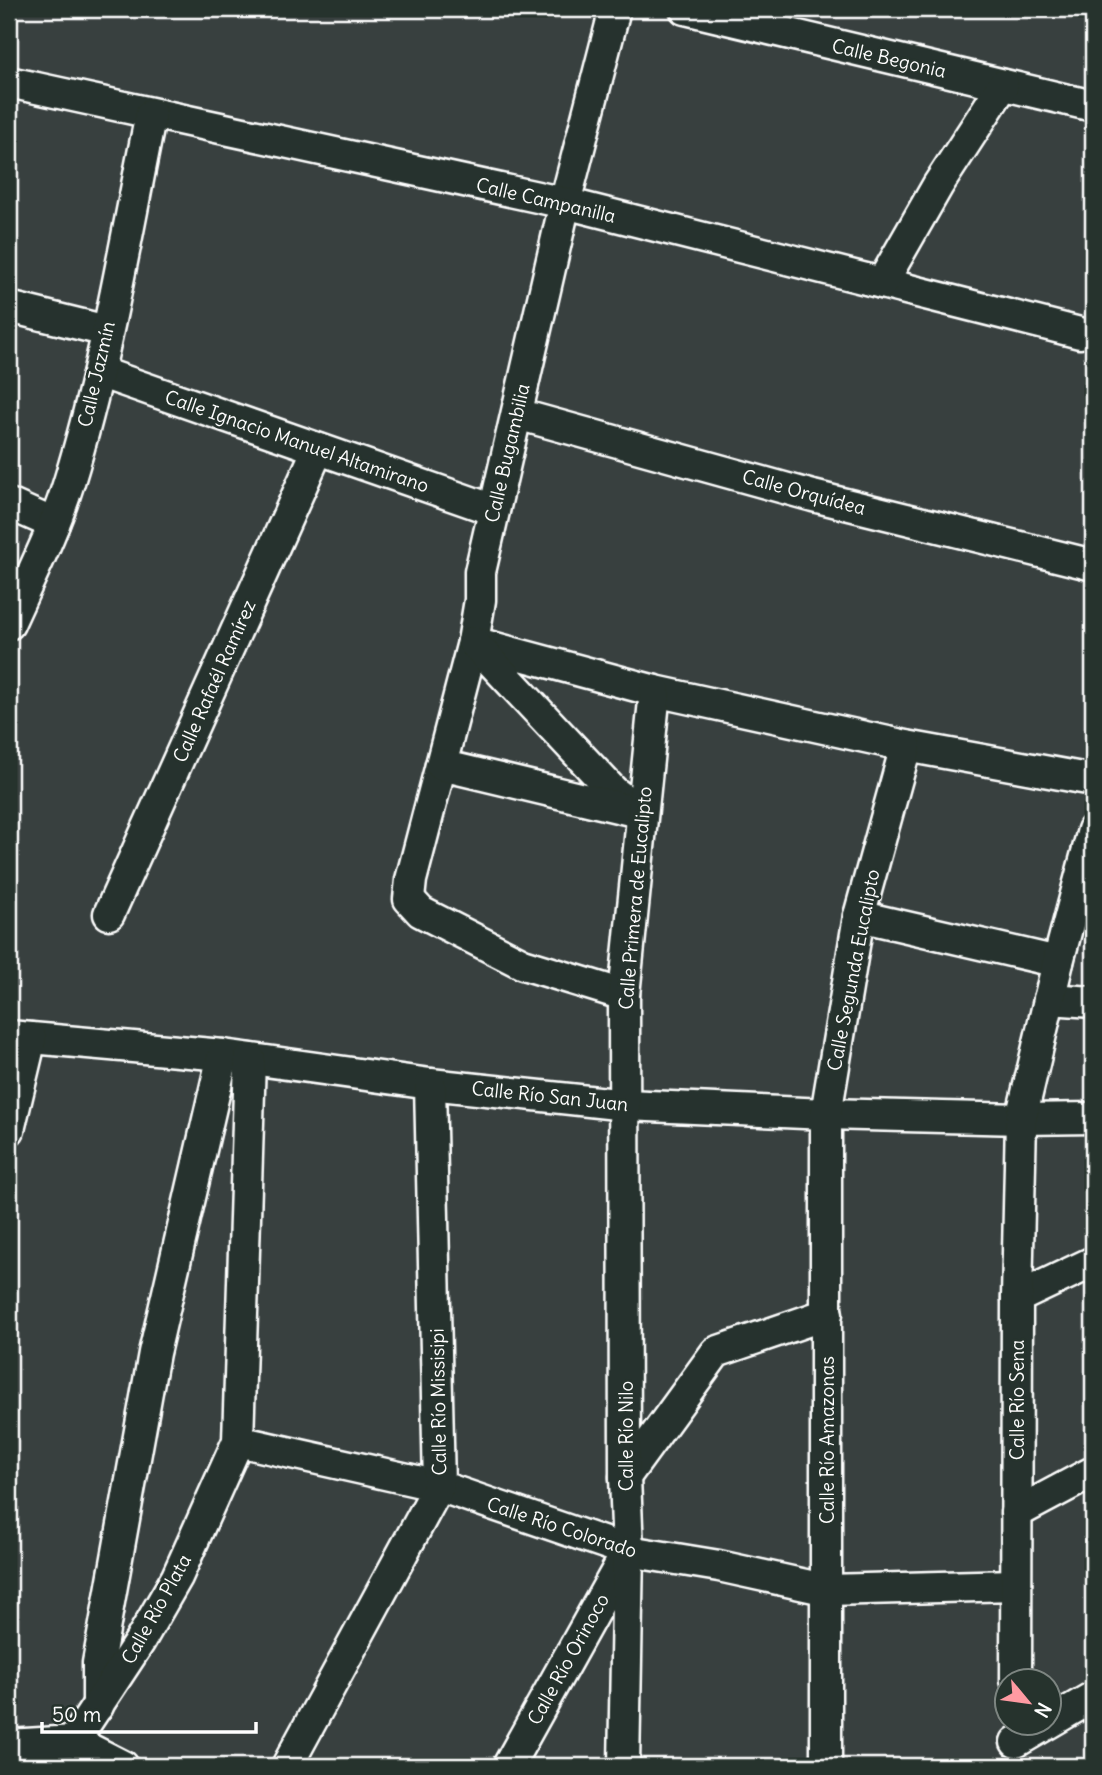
<svg xmlns="http://www.w3.org/2000/svg" width="1102" height="1775" viewBox="0 0 1102 1775" font-family="Delius,sans-serif">
<style>
.lines{fill:none;stroke-linecap:round;stroke-linejoin:round}
.street-casing{stroke:#fff;stroke-width:35}
.street{stroke:#26332d;stroke-width:30}
.labels{text-anchor:middle;dominant-baseline:central;stroke-width:5;stroke-linejoin:round;paint-order:stroke}
.street-label{font-size:19px;fill:#fff;stroke:#26332d}
</style>
<rect width="100%" height="100%" fill="#38403f"/>
<filter id="ink" filterUnits="userSpaceOnUse"><feTurbulence type="fractalNoise" baseFrequency=".0143" numOctaves="2"/><feDisplacementMap in="SourceGraphic" scale="14" xChannelSelector="R" yChannelSelector="G"/><feConvolveMatrix kernelMatrix="1 2 1 2 8 2 1 2 1" color-interpolation-filters="sRGB"/></filter>
<g filter="url(#ink)">
<g class="lines">
<defs>
<g id="street">
<polyline points="615,9 565,203 480,572 480,600 473,642 411,880 409,899 421,912 523,964 624,995"/>
<polyline points="685,9 1093,106"/>
<polyline points="9,82 565,203 1080,333"/>
<polyline points="882,283 938,185 1003,85"/>
<polyline points="9,307 107,331"/>
<polyline points="99,372 494,510"/>
<polyline points="517,414 813,496 1093,565"/>
<polyline points="9,504 54,524"/>
<path d="M 9,624 C 30,577 54,531 69,482 C 106,362 126,237 151,114"/>
<polyline points="473,642 655,691 906,746 1093,780"/>
<polyline points="473,642 613,791 641,813"/>
<polyline points="441,765 634,811"/>
<polyline points="109,914 318,449"/>
<polyline points="859,916 1058,962"/>
<polyline points="1049,999 1093,1002"/>
<polyline points="9,1036 223,1055 430,1084 626,1105 826,1114 1021,1119 1093,1118"/>
<polyline points="9,1130 31,1038"/>
<polyline points="1017,1298 1093,1262"/>
<polyline points="238,1441 439,1486 628,1551 719,1566 828,1590 1015,1585"/>
<polyline points="625,1477 716,1352 827,1314"/>
<polyline points="1016,1513 1093,1472"/>
<polyline points="1016,1680 1017,1298 1021,1119 1058,962 1093,830"/>
<polyline points="98,1706 98,1663 154,1353 223,1055"/>
<polyline points="74,1741 140,1641 177,1577 238,1441 250,1059"/>
<polyline points="74,1741 123,1766"/>
<polyline points="1016,1742 1093,1697"/>
<polyline points="9,1745 74,1741"/>
<polyline points="287,1766 439,1486 430,1084"/>
<polyline points="508,1766 625,1556"/>
<polyline points="624,1766 628,1551 625,1477 624,995 655,691"/>
<polyline points="826,1766 826,1114 859,916 906,746"/>
</g>
</defs>
<use href="#street" class="street-casing"/>
<use href="#street" class="street"/>
</g>
</g>
<g class="labels">
<g class="street-label">
<text transform="translate(889 58) rotate(13)">Calle Begonia</text>
<text transform="translate(546 200) rotate(13)">Calle Campanilla</text>
<text transform="translate(96 374) rotate(-77)">Calle Jazmín</text>
<text transform="translate(297 441) rotate(19)">Calle Ignacio Manuel Altamirano</text>
<text transform="translate(507 453) rotate(-77)">Calle Bugambilia</text>
<text transform="translate(804 492) rotate(15)">Calle Orquídea</text>
<text transform="translate(214 681) rotate(-66)">Calle Rafaél Ramírez</text>
<text transform="translate(635 898) rotate(-85)">Calle Primera de Eucalipto</text>
<text transform="translate(853 970) rotate(-79)">Calle Segunda Eucalipto</text>
<text transform="translate(550 1096) rotate(6)">Calle Río San Juan</text>
<text transform="translate(1017 1400) rotate(-90)">Calle Río Sena</text>
<text transform="translate(438 1402) rotate(-91)">Calle Río Missisipi</text>
<text transform="translate(626 1436) rotate(-90)">Calle Río Nilo</text>
<text transform="translate(827 1440) rotate(-90)">Calle Río Amazonas</text>
<text transform="translate(562 1527) rotate(18)">Calle Río Colorado</text>
<text transform="translate(156 1609) rotate(-61)">Calle Río Plata</text>
<text transform="translate(568 1659) rotate(-61)">Calle Río Orinoco</text>
</g>
</g>
<rect width="1102" height="1775" fill="none" stroke="#26332d" stroke-width="35"/>
<rect x="18" y="18" width="1067" height="1740" fill="none" stroke="#fff" stroke-width="2.5" filter="url(#ink)"/>
<g transform="translate(1028 1702) rotate(119)"><circle r="33" fill="#26332d" stroke="#7d8581" stroke-width="2"/>
<path d="M0-5L12 26L0 18L-12 26Z" fill="#ff9aa2"/>
<text y="-10" font-size="19" font-weight="bold" text-anchor="middle" fill="#ffffff">N</text>
</g>
<path d="M42 1722v10h214v-10" fill="none" stroke="#ffffff" stroke-width="3.5"/>
<text x="52" y="1722" font-size="21" fill="#ffffff" stroke="#26332d" stroke-width="5" paint-order="stroke">50 m</text>
</svg>
